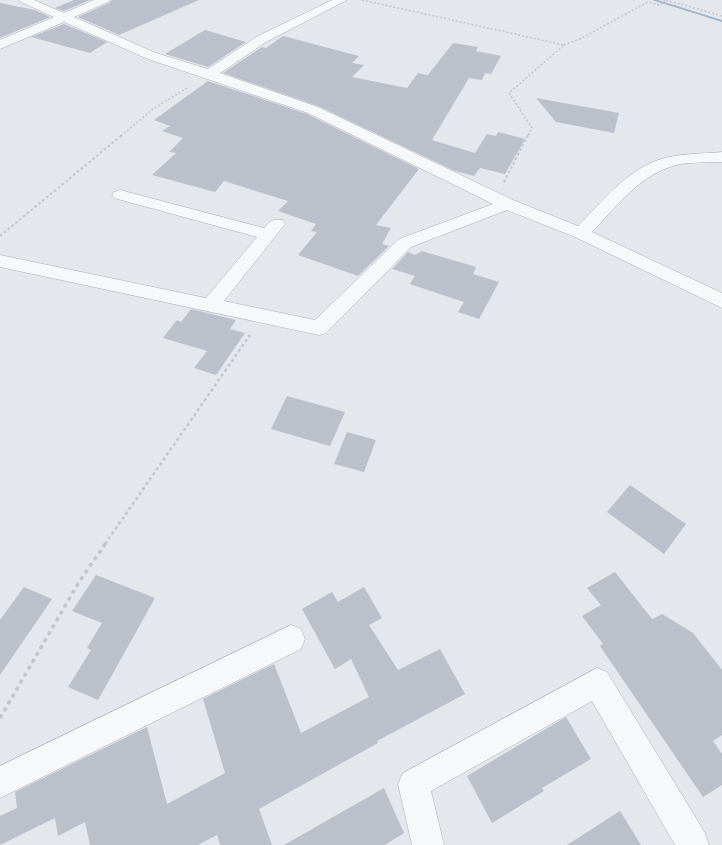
<svg xmlns="http://www.w3.org/2000/svg" width="722" height="845" viewBox="0 0 722 845" font-family="Overpass,sans-serif">
<style>
.lines{fill:none;stroke-linecap:round;stroke-linejoin:round}
.stream{fill:#9fb4cc;fill-rule:evenodd}
.building{fill:#bbc0ca}
.minor-casing{stroke:#a9aeb7;stroke-width:1}
.path-far3{stroke:#c2c5cb;stroke-width:1.5;stroke-dasharray:2 2;stroke-linecap:butt}
.path-far2{stroke:#c2c5cb;stroke-width:2;stroke-dasharray:2.5 2.5;stroke-linecap:butt}
.path-far1{stroke:#c2c5cb;stroke-width:2.5;stroke-dasharray:3 3;stroke-linecap:butt}
.path{stroke:#c2c5cb;stroke-width:3.5;stroke-dasharray:4 4;stroke-linecap:butt}
.minor{fill:#f7f8fa;fill-rule:evenodd}
</style>
<rect width="100%" height="100%" fill="#e4e7ec"/>
<g class="lines">
<polygon class="stream" points="652,0 658,0 722,20 722,22"/>
</g>
<g class="building">
<polygon points="74,0 90,0 64,11 55,8"/>
<polygon points="112,0 199,0 119,35 78,17 109,3"/>
<polygon points="0,3 35,10 50,17 0,38"/>
<polygon points="64,24 107,42 90,53 31,37"/>
<polygon points="205,30 246,42 208,67 165,54"/>
<polygon points="283,36 359,56 352,63 364,65 352,77 407,88 418,73 428,75 453,43 478,47 476,51 501,56 491,74 485,73 482,80 469,78 432,140 475,153 487,134 496,136 498,132 525,139 505,174 480,168 474,176 455,171 318,106 223,73 262,47 266,48"/>
<polygon points="208,81 307,114 419,169 376,225 391,228 382,244 389,246 358,276 298,255 317,232 311,231 316,224 278,211 288,201 224,181 215,192 152,175 176,153 169,152 183,138 162,131 170,126 154,120"/>
<polygon points="536,98 619,113 614,133 556,122"/>
<polygon points="422,251 476,267 473,274 499,282 479,319 458,312 464,302 410,284 415,276 392,269 408,252 415,255"/>
<polygon points="191,309 236,320 230,329 245,333 216,375 194,368 207,351 163,338 177,320 181,322"/>
<polygon points="287,396 345,412 330,446 271,429"/>
<polygon points="347,432 376,440 364,472 334,464"/>
<polygon points="630,485 686,524 664,554 607,512"/>
<polygon points="615,572 652,619 662,614 693,633 722,670 722,735 713,741 722,754 722,785 703,797 600,646 603,644 582,616 601,605 587,588"/>
<polygon points="96,575 155,598 98,700 68,687 91,650 87,648 102,623 72,611"/>
<polygon points="24,587 52,599 0,675 0,620"/>
<polygon points="364,587 382,618 369,625 398,670 440,649 465,694 377,741 378,743 259,809 272,845 220,845 217,835 198,845 90,845 85,822 58,836 55,818 0,845 0,816 17,808 15,792 147,727 167,804 225,773 203,699 274,664 301,733 369,697 351,659 335,669 302,609 332,592 338,602"/>
<polygon points="566,717 591,759 542,788 544,791 492,823 467,776"/>
<polygon points="384,788 404,833 385,845 284,845"/>
<polygon points="620,811 641,845 567,845"/>
</g>
<g class="lines">
<defs>
<g id="minor">
<path d="M 19,0 L 34,0 L 64,13 L 94,0 L 110,0 L 108,2 L 74,17 L 156,53 L 208,69 L 258,36 L 332,0 L 347,0 L 266,42 L 220,73 L 318,107 L 513,200 L 578,226 C 602,202 625,172 658,160 C 679,153 701,154 722,152 L 722,162 C 705,163 686,161 670,167 C 637,178 615,208 592,232 L 722,293 L 722,308 L 575,237 L 507,210 L 411,247 L 326,333 L 319,335 L 0,267 L 0,255 L 206,298 L 257,237 L 114,198 L 112,195 L 114,192 L 120,190 L 264,228 C 270,221 273,218 283,220 L 285,224 L 224,301 L 315,320 L 399,239 L 493,204 L 308,113 L 148,59 L 64,22 L 0,49 L 0,40 L 54,17 L 21,2 Z"/>
<polygon points="291,625 301,629 305,639 301,649 0,798 0,766"/>
<polygon points="597,668 607,672 705,833 709,845 675,845 592,701 431,791 444,845 412,845 398,784 403,773"/>
</g>
</defs>
<use href="#minor" class="minor-casing"/>
<g class="path-far3">
<polyline points="362,0 564,45 509,93 532,128 528,136"/>
<polyline points="666,0 722,16"/>
<polyline points="564,45 582,38 648,2 659,5 666,0"/>
<polyline points="121,136 153,109 189,87"/>
</g>
<g class="path-far2">
<polyline points="504,182 528,135"/>
<polyline points="0,236 122,135"/>
</g>
<polyline class="path-far1" points="105,544 250,335"/>
<polyline class="path" points="0,718 79,582 106,543"/>
<use href="#minor" class="minor"/>
</g>
</svg>
